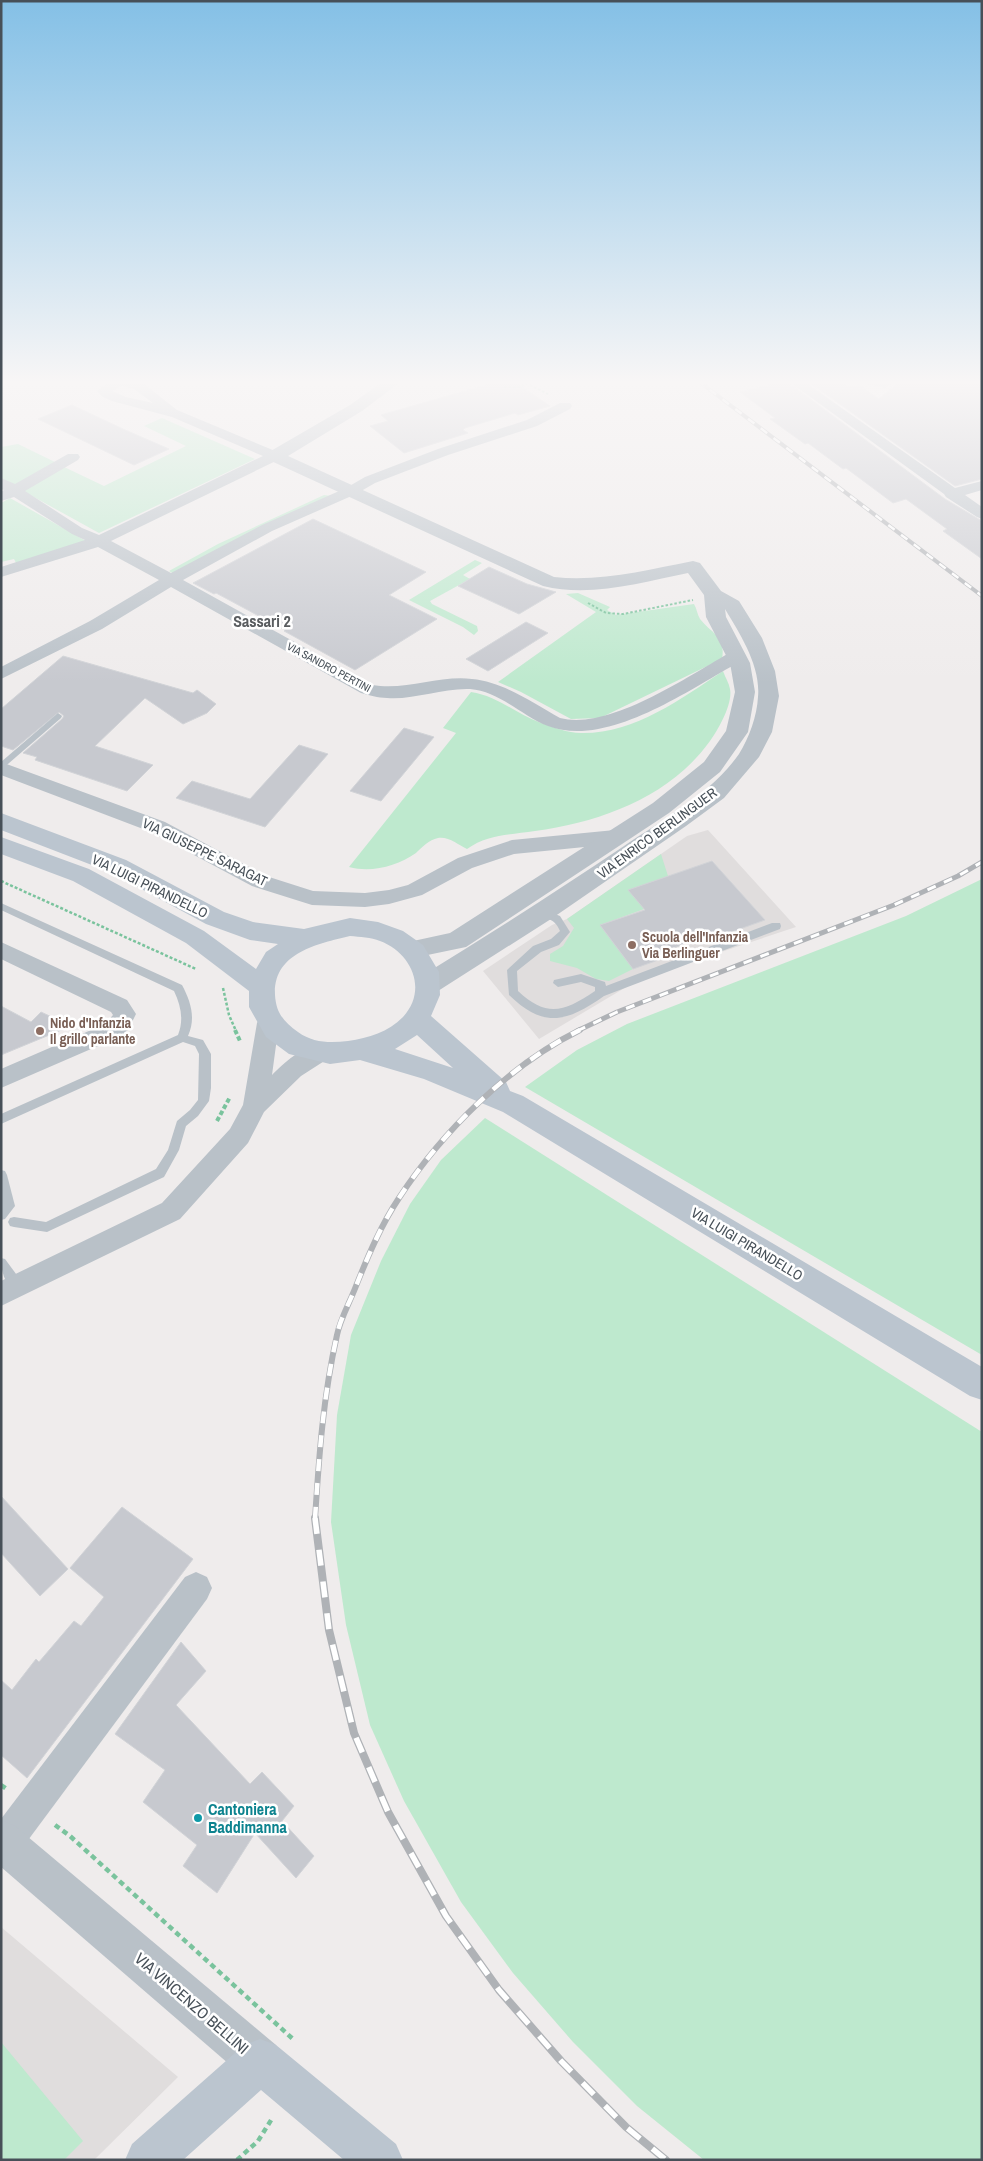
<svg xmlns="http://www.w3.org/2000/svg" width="983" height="2161" viewBox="0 0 983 2161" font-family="'Archivo Narrow',sans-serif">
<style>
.education{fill:#e0dddd}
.green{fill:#bee9ce}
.building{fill:#c7c9cf;stroke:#d1d3d7}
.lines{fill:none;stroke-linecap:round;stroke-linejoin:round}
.path-far3{stroke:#7ac39d;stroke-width:2;stroke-dasharray:2.5 2;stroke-linecap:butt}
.path-far2{stroke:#7ac39d;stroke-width:2.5;stroke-dasharray:3 2;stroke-linecap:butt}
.path-far1{stroke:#7ac39d;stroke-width:4;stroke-dasharray:4.5 2.5;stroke-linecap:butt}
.path{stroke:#7ac39d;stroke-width:4.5;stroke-dasharray:5.5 4;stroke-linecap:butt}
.service{fill:#b9c1c8;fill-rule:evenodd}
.minor{fill:#b9c1c8;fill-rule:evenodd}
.tertiary{fill:#b9c1c8;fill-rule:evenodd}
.secondary{fill:#bbc5cf;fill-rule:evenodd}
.rail-far3-casing{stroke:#afb2b6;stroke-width:4}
.rail-far2-casing{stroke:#afb2b6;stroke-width:5}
.rail-far1-casing{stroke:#afb2b6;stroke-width:6}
.rail-casing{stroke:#afb2b6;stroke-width:8}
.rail-far3{stroke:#fff;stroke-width:2.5;stroke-dasharray:8;stroke-linecap:butt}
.rail-far2{stroke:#fff;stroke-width:3;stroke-dasharray:9;stroke-linecap:butt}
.rail-far1{stroke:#fff;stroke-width:4.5;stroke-dasharray:12;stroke-linecap:butt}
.rail{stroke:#fff;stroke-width:5.5;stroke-dasharray:16;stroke-linecap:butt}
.education-dot{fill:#8d6e63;stroke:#fff;stroke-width:2}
.culture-dot{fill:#0f9aa8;stroke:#fff;stroke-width:2}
.labels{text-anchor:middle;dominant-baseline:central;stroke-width:5;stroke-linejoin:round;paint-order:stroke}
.far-street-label{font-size:11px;fill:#475058;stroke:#fff}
.street-label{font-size:14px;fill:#475058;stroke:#fff}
.education-label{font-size:14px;font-weight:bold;fill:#785e54;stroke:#fff;text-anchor:start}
.far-district-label{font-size:16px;font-weight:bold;fill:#5a5d60;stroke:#fff}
.near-culture-label{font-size:16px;font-weight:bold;fill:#0d838f;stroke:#fff;text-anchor:start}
.near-street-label{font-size:16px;fill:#475058;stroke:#fff}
</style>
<rect width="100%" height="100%" fill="#efecec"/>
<g class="education">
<polygon points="708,830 796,927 688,963 628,986 539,1039 483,971 552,925 567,919 687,836"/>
<polygon points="1,1927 178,2077 94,2160 1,2160"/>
</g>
<g class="green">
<polygon points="162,418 255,459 99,533 23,491 62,466 104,486 186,446 144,426"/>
<polygon points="18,444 57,463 17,488 1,480 1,447"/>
<polygon points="324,495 331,496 174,574 169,571 218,544"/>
<polygon points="10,498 86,541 16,563 14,559 1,562 1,503"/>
<polygon points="475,560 482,563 463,575 470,579 430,601 432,604 477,626 478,631 474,635 463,627 409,600"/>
<path d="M 578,593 L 610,607 L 607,610 L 616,615 L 694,604 C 697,609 697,614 700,619 C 712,634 726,636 722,659 L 600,718 L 571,719 L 521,692 L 498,682 L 596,612 L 566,594 Z"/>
<path d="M 723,671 C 725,677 729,683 730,689 C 733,704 718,730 710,741 C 670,797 601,822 535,831 C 510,835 488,834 467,849 C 459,845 448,836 438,838 C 429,840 422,847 416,853 C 397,866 372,873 349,867 L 456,733 L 443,728 L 471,692 C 498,696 516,714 541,723 C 553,727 568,733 581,733 C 634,734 681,699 723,671 Z"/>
<polygon points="661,854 668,876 629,890 644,909 600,925 633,969 609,981 596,979 577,968 550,961 550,954 563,946 574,928 567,919"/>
<polygon points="982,879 982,1355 525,1087 577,1050 627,1024 906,916"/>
<polygon points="485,1118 982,1432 982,2160 704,2160 637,2106 573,2042 513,1973 461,1902 404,1801 370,1725 346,1625 331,1522 337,1415 351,1335 381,1261 410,1204 441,1160"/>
<polygon points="1,2042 83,2141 64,2160 1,2160"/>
</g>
<g class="building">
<polygon points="503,380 512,380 550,406 518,415 515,413 465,428 463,430 468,433 404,453 370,426 388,421 381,415"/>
<polygon points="806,380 839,380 849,387 859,385 879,399 901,380 982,380 982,479 955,486"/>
<polygon points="786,381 945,499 982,521 982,559 943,531 947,529 906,499 893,503 846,468 843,469 808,443 805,444 770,419 775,418 740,392"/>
<polygon points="72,405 123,429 169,449 134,465 38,419"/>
<polygon points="313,519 426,572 389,595 437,619 355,670 284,631 285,630 216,593 214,594 193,583"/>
<polygon points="489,567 527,584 556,592 519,614 458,586"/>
<polygon points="526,622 548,633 488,671 466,659"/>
<polygon points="63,656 193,693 197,690 216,704 207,713 183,724 145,698 95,746 153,765 127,791 35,760 37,757 23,753 62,719 64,716 59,712 13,750 1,746 1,709"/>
<polygon points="404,728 434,737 381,801 350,791"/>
<polygon points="299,745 328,754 265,827 176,798 192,781 250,799"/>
<polygon points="712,861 765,920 726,934 722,930 668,950 672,955 633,969 600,925 645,910 628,890"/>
<polygon points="1,1006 31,1022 41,1012 71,1026 1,1055"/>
<polygon points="1,1496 68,1569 40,1596 1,1553"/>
<polygon points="122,1507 193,1559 27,1778 1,1755 1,1680 12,1690 36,1659 39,1662 74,1621 81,1626 104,1597 70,1568"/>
<polygon points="181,1642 206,1671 176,1705 250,1784 262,1772 294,1806 282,1821 314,1856 296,1878 255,1833 217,1893 183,1866 197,1845 143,1802 165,1770 115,1734"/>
</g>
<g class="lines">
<g class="path-far3">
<polyline points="526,383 548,394"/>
<polyline points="504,387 521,387 530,380"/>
<polyline points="588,603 606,613 623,614 693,600"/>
</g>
<g class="path-far2">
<polyline points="1,881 196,969"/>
<polyline points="223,988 229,1015 236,1031"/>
</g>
<g class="path-far1">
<polyline points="235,1030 240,1041"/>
<polyline points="217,1121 230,1097"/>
</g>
<g class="path">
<polyline points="1,1785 8,1790"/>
<polyline points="55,1825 70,1836 294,2040"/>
<polyline points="237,2160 258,2141 273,2117"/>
</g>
<g class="service">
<polygon points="58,713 62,716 61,718 1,770 1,762"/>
<path d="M 1,903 L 182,985 C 191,1002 196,1018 188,1036 L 203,1040 L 211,1054 L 211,1088 L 209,1101 L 198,1116 L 186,1126 L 179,1150 L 164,1177 L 47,1232 L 14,1227 L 10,1226 L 8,1222 L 10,1218 L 14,1217 L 46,1222 L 156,1169 L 168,1150 L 177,1121 L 190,1110 L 198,1100 L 199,1054 L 195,1046 L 183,1042 L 1,1124 L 1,1114 L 178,1035 C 184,1020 181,1006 174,991 L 1,910 Z"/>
<path d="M 542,909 L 560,916 L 570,932 L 559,945 L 541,952 L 517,971 L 518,991 C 547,1018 564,1012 595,991 L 595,987 L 581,982 L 558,987 L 553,983 L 554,980 L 581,974 L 605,982 L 606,986 L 772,923 L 780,923 L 781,926 L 780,929 L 604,996 C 567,1022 544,1029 509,995 L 507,970 L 533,946 L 551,939 L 560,931 C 554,916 545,921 537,913 L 538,910 Z"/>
<polygon points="1,1170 5,1171 7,1175 15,1206 5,1219 1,1220"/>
<path d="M 1,1258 L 5,1259 L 22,1282 L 24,1286 L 22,1290 L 18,1292 C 4,1286 1,1270 1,1258 Z"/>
</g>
<g class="minor">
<path d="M 112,380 L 136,380 L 144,384 L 177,410 L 280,453 L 282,456 L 280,459 L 111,541 L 171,573 L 262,525 L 346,488 L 365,477 L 438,449 L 527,420 L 560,403 L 570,403 L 572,406 L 570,409 L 537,426 L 448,455 L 375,483 L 356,494 L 272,531 L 183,580 L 372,685 C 406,691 439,675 472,679 C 504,682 533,703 560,718 C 609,731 688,676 731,652 L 737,651 L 743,652 L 746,656 L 743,660 C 691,688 608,749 548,726 C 522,716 499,691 470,689 C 442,688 414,700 387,698 C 378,698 369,695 361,693 L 171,587 L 102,629 L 1,679 L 1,667 L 90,621 L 159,580 L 98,547 L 1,577 L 1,567 L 85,540 L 72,534 L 14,497 L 1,501 L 1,492 L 4,490 L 1,489 L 1,478 L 15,484 L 68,454 L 78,454 L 80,457 L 78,460 L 25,491 L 82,528 L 99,535 L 263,456 L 172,417 L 112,401 L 103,397 L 97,391 L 108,382 ZM 122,386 L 134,389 L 153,403 L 126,397 L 112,391 Z"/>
<polygon points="787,380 802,380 955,488 982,481 982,490 965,495 982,507 982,519 977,517 946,497 944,494"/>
<polygon points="861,380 886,380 892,384 885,388 862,383"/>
<polygon points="1,762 165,822 266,876 313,891 365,893 389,890 408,885 458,858 512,840 615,830 622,832 625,837 622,842 615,844 514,854 472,868 422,895 389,904 365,907 312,905 252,886 151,832 1,775"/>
<polygon points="1,942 127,1000 136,1014 128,1030 121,1036 1,1088 1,1069 105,1024 113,1015 111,1012 1,959"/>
<path d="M 268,1014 L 276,1017 L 279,1023 L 272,1075 C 285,1062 309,1039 329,1046 L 333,1052 L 329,1058 L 301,1076 L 264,1112 L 248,1143 L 180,1219 L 1,1306 L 1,1281 L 162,1203 L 230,1129 L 243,1105 L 257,1023 L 260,1017 Z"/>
<polygon points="196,1572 207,1577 212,1588 207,1599 17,1855 5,1861 1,1859 1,1819 185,1577"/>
</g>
<g class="tertiary">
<path d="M 385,380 L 403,380 L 362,411 L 288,456 L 554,577 C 601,582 647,570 693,561 L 700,563 L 721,591 L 739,601 L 762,638 L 775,671 L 779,696 L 772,732 L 759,757 L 724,798 L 686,826 L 551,919 L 438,991 L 429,994 L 420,991 L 416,984 L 420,977 C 489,935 557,891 624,846 C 664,819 711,794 739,754 C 749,738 757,716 758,697 C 761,666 740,634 725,609 L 726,617 L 750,663 L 755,692 L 748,732 L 720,772 L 669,813 L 466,947 L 413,958 L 404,955 L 400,949 L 404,943 L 450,933 L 653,803 L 704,762 L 726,731 L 735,692 L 730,663 L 706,617 L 704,595 L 688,573 C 642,582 591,598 543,586 L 269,460 L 267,456 L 269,452 L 350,405 Z"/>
<polygon points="1,1820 15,1826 276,2045 282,2061 276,2077 260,2083 244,2077 1,1867"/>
</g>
<g class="secondary">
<path d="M 1,813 L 126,860 L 224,912 L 253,922 L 304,929 L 350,918 L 378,922 L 403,931 L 423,945 L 439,972 L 440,995 L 431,1016 L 506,1082 L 510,1091 L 523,1096 L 982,1367 L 982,1400 L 970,1396 L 503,1112 L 424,1079 L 360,1060 L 330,1064 L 289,1054 L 266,1037 L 249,1007 L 249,991 L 186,943 L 73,881 L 1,854 L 1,837 L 89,869 L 204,931 L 256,969 L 266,952 L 278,944 L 250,940 L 206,924 L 110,872 L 1,830 ZM 350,936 C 360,937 371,937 380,941 C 412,953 428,990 403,1017 C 388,1032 369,1038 348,1041 C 330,1043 313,1043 298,1032 C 284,1022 276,1013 275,995 C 273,953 317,944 350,936 ZM 417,1035 L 453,1068 L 395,1049 Z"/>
<polygon points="260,2039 276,2045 396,2144 403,2160 344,2160 261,2090 183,2160 125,2160 132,2144 244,2045"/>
</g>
<defs>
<polyline id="rail-far3" points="697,380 982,596"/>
<polyline id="rail-far2" points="577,1031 617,1012 894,905 958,876 982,862"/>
<path id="rail-far1" d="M 315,1519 C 319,1456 323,1397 337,1335 C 340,1319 350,1302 356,1286 C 368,1256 381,1225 399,1198 C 442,1132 509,1065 580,1030"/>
<polyline id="rail" points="315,1518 329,1630 354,1733 388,1812 446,1916 499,1990 561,2061 626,2127 666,2160"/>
</defs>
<use href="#rail-far3" class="rail-far3-casing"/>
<use href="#rail-far2" class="rail-far2-casing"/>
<use href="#rail-far1" class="rail-far1-casing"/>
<use href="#rail" class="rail-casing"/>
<use href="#rail-far3" class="rail-far3"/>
<use href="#rail-far2" class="rail-far2"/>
<use href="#rail-far1" class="rail-far1"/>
<use href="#rail" class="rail"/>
</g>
<linearGradient id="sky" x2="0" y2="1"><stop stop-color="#84c0e6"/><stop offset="0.56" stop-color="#f8f6f6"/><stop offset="1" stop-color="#f8f6f6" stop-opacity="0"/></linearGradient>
<rect width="983" height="683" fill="url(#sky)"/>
<g class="education-dot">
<circle cx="632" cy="945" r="5"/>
<circle cx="40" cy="1031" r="5"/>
</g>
<circle class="culture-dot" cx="198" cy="1818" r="5"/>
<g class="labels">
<g class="far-street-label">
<text transform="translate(329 667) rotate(28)">VIA SANDRO PERTINI</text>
</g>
<g class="street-label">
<text transform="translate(657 833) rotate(-36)">VIA ENRICO BERLINGUER</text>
<text transform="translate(205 852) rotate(26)">VIA GIUSEPPE SARAGAT</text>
<text transform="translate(150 886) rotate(26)">VIA LUIGI PIRANDELLO</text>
<text transform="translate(747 1244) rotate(31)">VIA LUIGI PIRANDELLO</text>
</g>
<g class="education-label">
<text x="642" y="937">Scuola dell'Infanzia<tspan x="642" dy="16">Via Berlinguer</tspan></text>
<text x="50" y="1023">Nido d'Infanzia<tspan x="50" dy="16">Il grillo parlante</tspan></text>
</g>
<g class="far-district-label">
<text x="262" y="621">Sassari 2</text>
</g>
<g class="near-culture-label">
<text x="208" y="1809">Cantoniera<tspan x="208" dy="18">Baddimanna</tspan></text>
</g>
<g class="near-street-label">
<text transform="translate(192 2003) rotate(41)">VIA VINCENZO BELLINI</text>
</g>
</g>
<rect width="983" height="2161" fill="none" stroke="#475058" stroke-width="5"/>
</svg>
